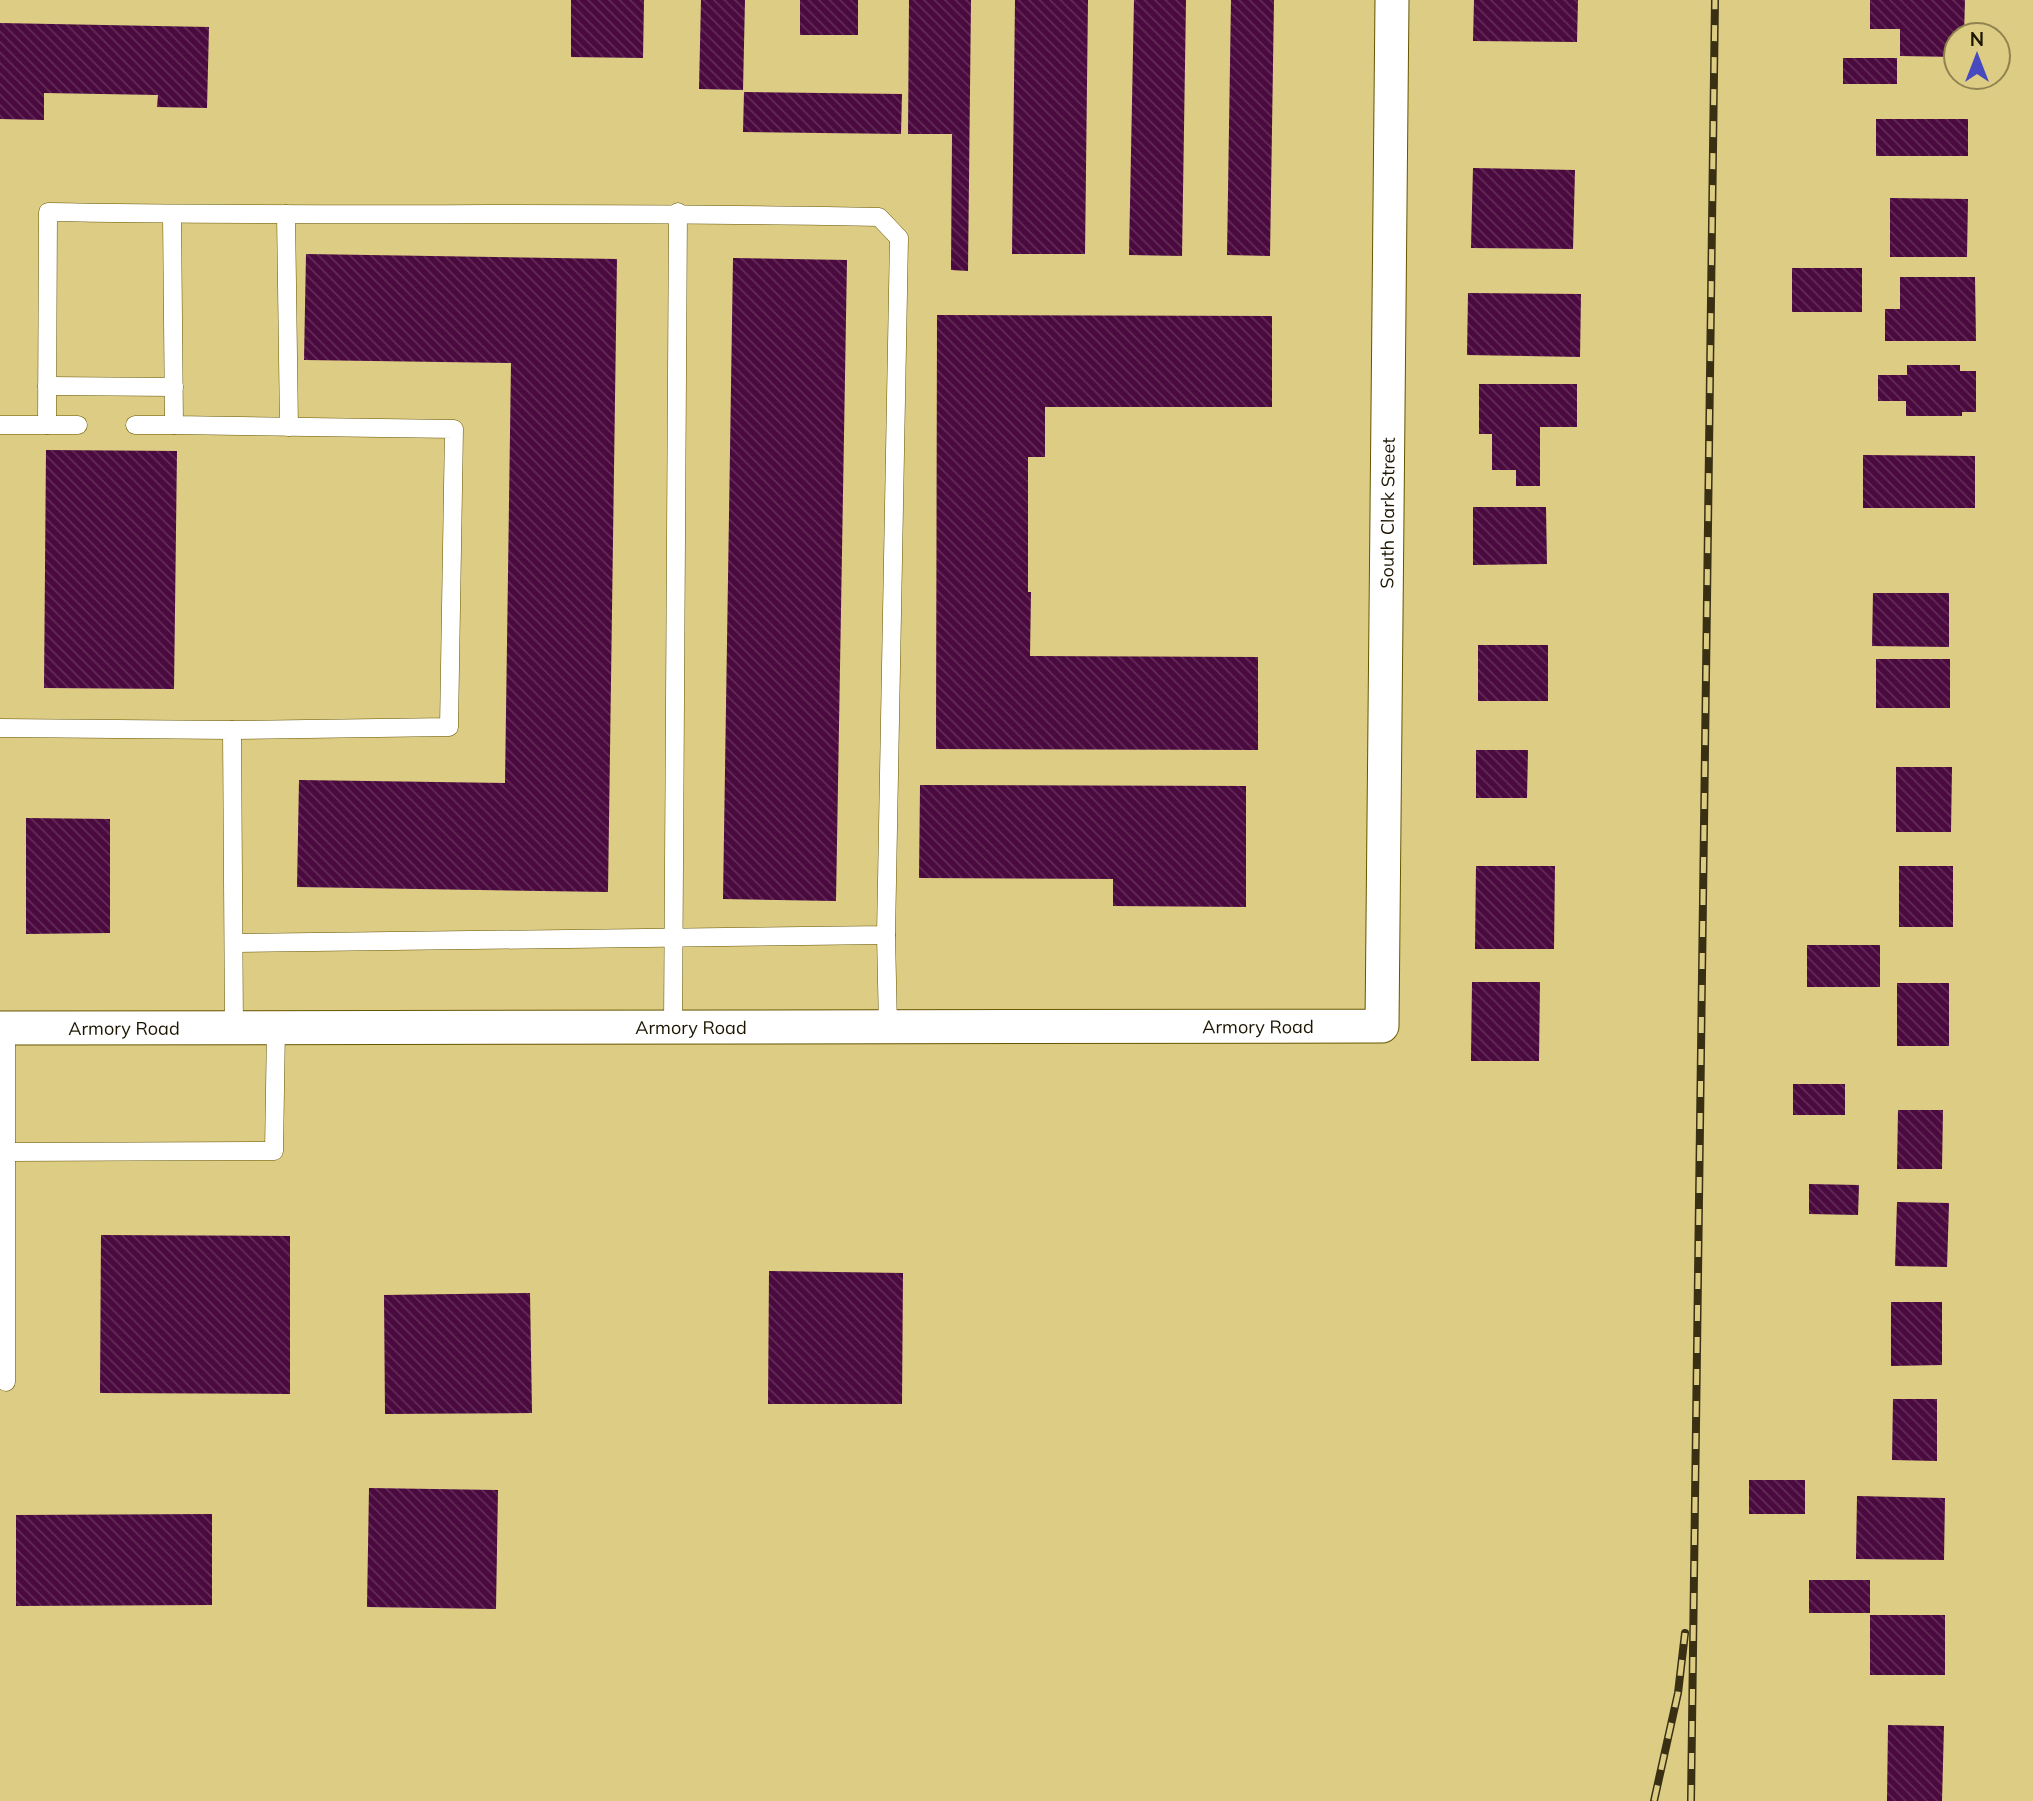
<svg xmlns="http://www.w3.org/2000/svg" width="2033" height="1801" viewBox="0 0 2033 1801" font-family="Mulish,sans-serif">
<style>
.building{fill:url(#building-back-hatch)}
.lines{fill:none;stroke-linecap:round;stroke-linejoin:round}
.service-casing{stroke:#665600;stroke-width:19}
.minor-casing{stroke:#665600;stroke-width:35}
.service{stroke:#fff;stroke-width:18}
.minor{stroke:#fff;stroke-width:33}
.rail-casing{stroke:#393014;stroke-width:8}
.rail{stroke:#ddcc84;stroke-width:5;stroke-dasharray:16;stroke-linecap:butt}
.labels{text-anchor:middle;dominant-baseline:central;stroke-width:7;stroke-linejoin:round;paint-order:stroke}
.street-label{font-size:18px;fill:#1c1500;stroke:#ddcc84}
</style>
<defs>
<pattern id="building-back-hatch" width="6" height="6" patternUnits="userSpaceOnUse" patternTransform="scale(1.75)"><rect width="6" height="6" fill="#4a093f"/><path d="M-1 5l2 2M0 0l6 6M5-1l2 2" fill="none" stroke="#612c56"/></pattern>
</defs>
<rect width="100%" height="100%" fill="#ddcc84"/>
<g class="building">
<polygon points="571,0 644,0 643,58 571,57"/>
<polygon points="701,0 745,0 743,90 699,89"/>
<rect x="800" y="0" width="58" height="35"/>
<polygon points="909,0 971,0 968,271 951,270 952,134 908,134"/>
<polygon points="1015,0 1088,0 1085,254 1012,254"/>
<polygon points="1134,0 1186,0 1182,256 1129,255"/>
<polygon points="1231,0 1274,0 1270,256 1227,255"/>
<polygon points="1474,0 1578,0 1577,42 1473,41"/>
<polygon points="1870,0 1965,0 1964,35 1956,35 1956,57 1900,56 1900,29 1870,29"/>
<polygon points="0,23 209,27 207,108 157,107 158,95 44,93 44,120 0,119"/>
<rect x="1843" y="58" width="54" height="26"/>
<polygon points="744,92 902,94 901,134 743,132"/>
<rect x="1876" y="119" width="92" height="37"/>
<polygon points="1473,168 1575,170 1573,249 1471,248"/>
<polygon points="1890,198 1968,199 1967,257 1890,257"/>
<polygon points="306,254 617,259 608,892 297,887 299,780 505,783 511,363 304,360"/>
<polygon points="733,258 847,260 836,901 723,899"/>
<rect x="1792" y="268" width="70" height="44"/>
<polygon points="1900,277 1975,277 1976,341 1885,341 1885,309 1900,309"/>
<polygon points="1468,293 1581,294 1580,357 1467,355"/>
<polygon points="937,315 1272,316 1272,407 1045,407 1045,457 1028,457 1028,592 1031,592 1030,656 1258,657 1258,750 936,749"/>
<polygon points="1907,365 1960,365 1960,371 1976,371 1976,412 1962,412 1962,416 1906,416 1906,401 1878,401 1878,375 1907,375"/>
<polygon points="1479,384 1577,384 1577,427 1540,427 1540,486 1516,486 1516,470 1492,470 1492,434 1479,434"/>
<polygon points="46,450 177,451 174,689 44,688"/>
<polygon points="1863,455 1975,456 1975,508 1863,508"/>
<polygon points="1473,507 1546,507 1547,564 1473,565"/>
<polygon points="1873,593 1949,593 1949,647 1872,646"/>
<rect x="1478" y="645" width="70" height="56"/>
<rect x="1876" y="659" width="74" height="49"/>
<polygon points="1476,750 1528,750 1527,798 1476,798"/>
<polygon points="1896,767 1952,767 1951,832 1896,832"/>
<polygon points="920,785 1246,786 1246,907 1113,906 1113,879 919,878"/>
<polygon points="26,818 110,819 110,933 26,934"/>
<polygon points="1476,866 1555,866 1554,949 1475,949"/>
<rect x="1899" y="866" width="54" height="61"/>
<rect x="1807" y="945" width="73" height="42"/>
<polygon points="1472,982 1540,982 1539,1061 1471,1061"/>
<rect x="1897" y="983" width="52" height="63"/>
<rect x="1793" y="1084" width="52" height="31"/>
<polygon points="1898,1110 1943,1110 1942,1169 1897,1169"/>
<polygon points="1809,1184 1859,1185 1858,1215 1809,1214"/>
<polygon points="1897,1202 1949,1203 1947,1267 1895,1266"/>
<polygon points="101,1235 290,1236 290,1394 100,1393"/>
<polygon points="769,1271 903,1273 902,1404 768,1404"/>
<polygon points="530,1293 532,1413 385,1414 384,1295"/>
<polygon points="1891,1302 1942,1302 1942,1365 1891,1366"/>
<polygon points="1893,1399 1937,1399 1937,1461 1892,1460"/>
<rect x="1749" y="1480" width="56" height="34"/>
<polygon points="369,1488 498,1490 496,1609 367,1607"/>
<polygon points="1857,1496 1945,1498 1944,1560 1856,1559"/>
<polygon points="212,1514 212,1605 16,1606 16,1515"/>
<rect x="1809" y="1580" width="61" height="33"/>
<rect x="1870" y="1615" width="75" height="60"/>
<polygon points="1888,1725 1944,1726 1942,1801 1887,1801"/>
</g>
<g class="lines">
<defs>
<g id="service">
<polyline points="172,214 174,425 454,429 449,727 232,730"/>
<polyline points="286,214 289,427"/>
<polyline points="47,386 174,387"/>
<path d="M 0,425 L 47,425 L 48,212 C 325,217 602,211 879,217 L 899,238 L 886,935 L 235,943"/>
<polyline points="47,425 78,425"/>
<polyline points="135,425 174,425"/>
<polyline points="0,728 232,730 234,1028"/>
<polyline points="886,935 888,1027"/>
<polyline points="673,1027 678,212"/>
<polyline points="6,1028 6,1382"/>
<polyline points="7,1152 274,1151 276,1028"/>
</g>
<g id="minor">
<path id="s1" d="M 0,1028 L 1382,1026 L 1392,0"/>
</g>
</defs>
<use href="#service" class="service-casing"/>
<use href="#minor" class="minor-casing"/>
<use href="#service" class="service"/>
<use href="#minor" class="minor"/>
<defs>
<g id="rail">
<polyline points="1654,1801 1678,1693 1685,1633"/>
<polyline points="1691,1801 1715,0"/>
</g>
</defs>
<use href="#rail" class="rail-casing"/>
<use href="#rail" class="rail"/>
</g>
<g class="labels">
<g class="street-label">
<text stroke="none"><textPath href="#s1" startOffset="1895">South Clark Street</textPath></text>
<text stroke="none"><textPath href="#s1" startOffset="691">Armory Road</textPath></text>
<text stroke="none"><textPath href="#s1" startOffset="1258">Armory Road</textPath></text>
<text stroke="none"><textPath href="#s1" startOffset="124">Armory Road</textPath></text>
</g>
</g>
<g transform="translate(1977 56)"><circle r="33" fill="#ddcc84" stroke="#90834f" stroke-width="2"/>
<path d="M0-5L12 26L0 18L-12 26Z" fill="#474abf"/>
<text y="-10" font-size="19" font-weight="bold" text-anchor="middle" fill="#1c1500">N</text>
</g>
</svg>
